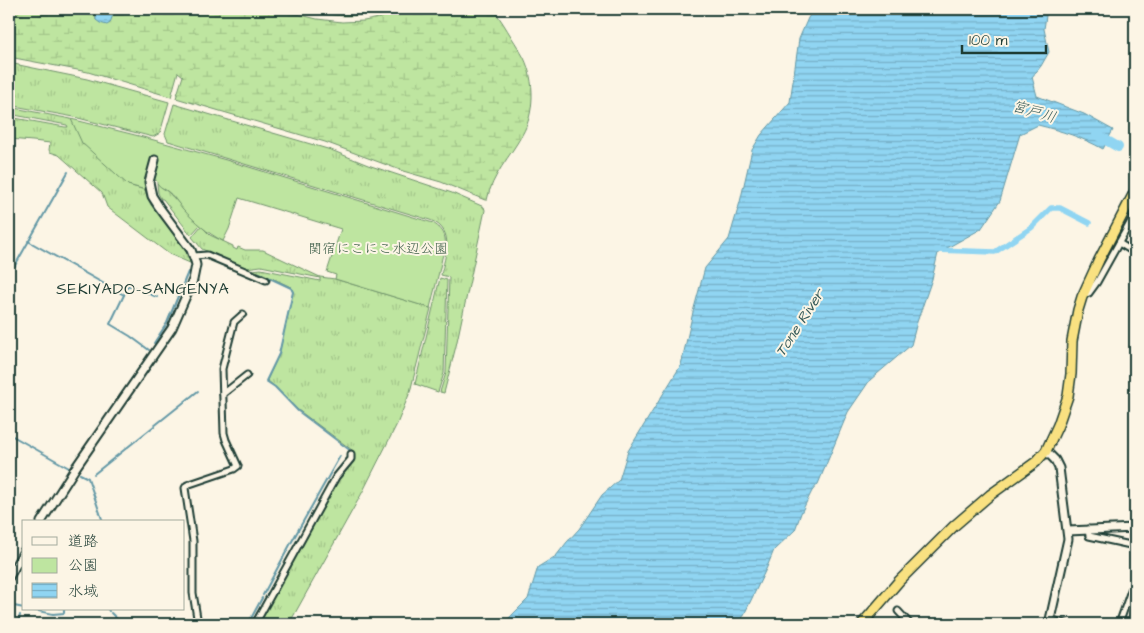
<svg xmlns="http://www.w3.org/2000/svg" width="1144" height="633" viewBox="0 0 1144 633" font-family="'Architects Daughter','Klee One',sans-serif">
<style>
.grass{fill:url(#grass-tufts);stroke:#6e916a}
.wetland{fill:url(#wetland-marsh);stroke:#6e916a}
.green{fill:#bee5a0;stroke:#6e916a}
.water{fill:url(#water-rules);stroke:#6398a6}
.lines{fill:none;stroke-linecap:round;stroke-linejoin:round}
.stream{stroke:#6398a6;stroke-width:2}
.canal{stroke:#90d5f2;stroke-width:5.5}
.river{stroke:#90d5f2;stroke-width:10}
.street-casing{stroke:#1f3d34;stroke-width:9}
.secondary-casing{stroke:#1f3d34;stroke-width:11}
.highway-casing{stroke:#1f3d34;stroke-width:12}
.street{stroke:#fcf5e5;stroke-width:5}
.secondary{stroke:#fcf5e5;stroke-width:7}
.highway{stroke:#f9e181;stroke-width:9}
.labels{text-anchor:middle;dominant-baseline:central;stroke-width:4;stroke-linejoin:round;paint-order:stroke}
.park-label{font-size:14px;fill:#3f5f4a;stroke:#fcf5e5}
.water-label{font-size:15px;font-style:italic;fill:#365b5a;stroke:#fcf5e5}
.quarter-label{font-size:16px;letter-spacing:1px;fill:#1f3d34;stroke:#fcf5e5}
</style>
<defs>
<pattern id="grass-tufts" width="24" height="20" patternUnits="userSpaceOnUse" patternTransform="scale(1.25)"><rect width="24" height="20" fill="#bee5a0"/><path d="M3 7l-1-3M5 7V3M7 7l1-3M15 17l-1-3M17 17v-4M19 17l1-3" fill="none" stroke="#a3c58a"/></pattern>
<pattern id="wetland-marsh" width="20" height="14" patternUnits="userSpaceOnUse" patternTransform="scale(1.25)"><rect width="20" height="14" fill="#bee5a0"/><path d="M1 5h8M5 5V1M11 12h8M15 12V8" fill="none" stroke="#a3c58a"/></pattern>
<pattern id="water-rules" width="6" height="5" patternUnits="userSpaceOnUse" patternTransform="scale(1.25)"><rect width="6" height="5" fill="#90d5f2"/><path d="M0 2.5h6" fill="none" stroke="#75aec5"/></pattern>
</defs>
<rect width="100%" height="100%" fill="#fcf5e5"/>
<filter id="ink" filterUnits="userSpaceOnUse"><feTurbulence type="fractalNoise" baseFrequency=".02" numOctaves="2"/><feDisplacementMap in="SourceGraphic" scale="10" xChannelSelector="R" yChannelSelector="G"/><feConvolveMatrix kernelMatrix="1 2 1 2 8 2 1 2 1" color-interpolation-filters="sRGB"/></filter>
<g filter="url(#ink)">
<g class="grass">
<path d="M 299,9 L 391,9 C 358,19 332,17 299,9 Z"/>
<polygon points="9,63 87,79 169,102 160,133 153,137 74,117 9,105"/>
<path d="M 174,104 L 331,150 L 368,165 L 452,193 L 484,207 L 485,210 L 456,346 L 444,393 L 440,392 L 446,373 L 449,277 L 441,275 C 445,255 456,230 430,220 L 168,141 L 165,134 Z"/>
<path d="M 9,107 L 71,119 L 128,185 L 145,190 L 148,199 L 151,205 C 163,219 187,246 190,263 L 169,254 L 107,207 L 102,193 L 59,155 L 50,152 L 49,150 L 50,143 L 33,141 L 9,139 L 9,117 L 65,127 L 68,127 L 67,125 L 9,114 Z"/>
<path d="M 157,183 C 160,187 165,189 169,193 C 180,204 189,215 200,225 L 191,235 L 163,199 L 161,199 L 158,193 Z"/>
<polygon points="201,226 210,235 233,246 233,248 237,250 238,247 245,250 263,250 307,271 320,277 335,279 431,308 410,392 397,424 362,493 289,624 257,624 337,479 353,459 353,454 351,452 352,450 298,410 275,387 267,380 279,354 293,292 291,287 259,272 252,270 261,269 320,281 320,278 261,266 246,268 241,267 202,249 192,237"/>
<polygon points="440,278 447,280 444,373 438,392 415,384"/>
</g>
<path class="wetland" d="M 9,9 L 80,9 L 92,12 L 96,16 L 96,20 L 113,14 L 115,9 L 277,9 L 317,19 L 342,22 L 364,21 L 379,18 L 406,9 L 493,9 C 500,18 506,28 512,38 C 516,44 520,51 524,58 C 535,81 535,113 522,135 C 510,157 492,175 487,200 L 485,200 L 441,182 L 403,171 L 325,142 L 176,98 L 183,76 L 178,72 L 171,97 L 88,72 L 9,57 Z"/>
<path class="green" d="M 71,119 L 143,137 L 226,160 L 433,223 C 439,227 444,231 445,238 C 446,245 444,251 442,258 C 439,274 434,291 430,308 L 335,279 L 336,275 L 327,272 L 341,229 L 239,198 L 229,229 L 223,241 C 207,233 195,222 183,209 C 178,203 173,195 167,191 C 162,187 158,187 156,180 L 146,190 L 128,185 L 82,143 Z"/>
<g class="water">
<polygon points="96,9 115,9 110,23 107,25 100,23 96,20"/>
<path d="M 814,9 L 1047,9 L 1044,29 L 1049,52 L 1041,66 L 1032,77 L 1037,96 L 1084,114 L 1113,130 L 1103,149 C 1082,137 1061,131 1038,125 L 1020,134 L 1000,201 L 981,229 L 938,253 L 932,279 L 917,322 L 911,345 L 870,380 L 848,412 L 818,484 L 812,491 L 801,513 L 795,530 L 774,550 L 767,567 L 741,621 L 738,624 L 503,624 L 528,599 L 538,567 L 556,556 L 567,542 L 579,529 L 602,495 L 619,480 L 628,451 L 681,365 L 693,312 L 705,268 L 729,239 L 740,202 L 752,150 L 761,135 L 790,102 L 799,39 L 808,18 Z"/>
</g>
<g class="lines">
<g class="stream">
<polyline points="28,241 124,295 110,324 130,336 149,350"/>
<polyline points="259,273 291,288 293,292 279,354 266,381 275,387 298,411 351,451"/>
<polyline points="9,276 68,172"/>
<polyline points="124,295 128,285 157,297"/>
<polyline points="154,343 167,323 188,272"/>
<polyline points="9,434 69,468"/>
<polyline points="80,474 88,478 103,522"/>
<polyline points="94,474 198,391"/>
<polyline points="263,595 291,543 340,456"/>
<polyline points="9,605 24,608"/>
<polyline points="29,609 53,614 64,613 64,609"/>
<polyline points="108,609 109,611"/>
<polyline points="111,613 122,624"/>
<polyline points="18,624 20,615"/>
<polyline points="248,624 262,598"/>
</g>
<polyline class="canal" points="936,250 995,252 1031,228 1051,208 1060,208 1089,223"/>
<polyline class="river" points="1097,135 1118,147"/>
<defs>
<g id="street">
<polyline points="1119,243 1135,253"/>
<polyline points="194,256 207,255 266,280"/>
<polyline points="1084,295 1089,293 1097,282 1135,214"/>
<polyline points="223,394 247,375"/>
<polyline points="1088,529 1089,536 1135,546"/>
<polyline points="898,611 910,624"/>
<polyline points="1050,619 1066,624"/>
<polyline points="198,624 193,593 193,541 185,488 187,485 234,469 238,466 226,440 224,433 222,369 234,322 243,314"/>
<polyline points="255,624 336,477 351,459 351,454"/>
<polyline points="1119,624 1135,579"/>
</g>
<g id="secondary">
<polyline points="1046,451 1055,460 1059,468 1068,539 1049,624"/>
<polyline points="41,522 76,467 172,328 193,280 196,265 195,261 191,250 159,207 152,196 149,182 155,160"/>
<polyline points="1068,531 1135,528"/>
<polyline points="9,577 24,551"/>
</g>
<polyline id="highway" points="862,624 899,581 954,526 990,495 1036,462 1046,451 1058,425 1068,396 1071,374 1072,341 1078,310 1082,297 1099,260 1135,191"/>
</defs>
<use href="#street" class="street-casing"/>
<use href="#secondary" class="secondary-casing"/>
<use href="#highway" class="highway-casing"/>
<use href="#street" class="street"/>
<use href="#secondary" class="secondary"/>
<use href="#highway" class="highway"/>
</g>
</g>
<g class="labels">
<g class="park-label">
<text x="378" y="249">関宿にこにこ水辺公園</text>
</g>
<g class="water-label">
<text transform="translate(1034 112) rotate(16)">宮戸川</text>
<text transform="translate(800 323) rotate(-57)">Tone River</text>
</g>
<g class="quarter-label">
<text x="143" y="289">SEKIYADO-SANGENYA</text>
</g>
</g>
<rect width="1144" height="633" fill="none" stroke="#fcf5e5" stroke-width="30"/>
<rect x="15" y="15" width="1114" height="603" fill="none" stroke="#1f3d34" stroke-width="2" filter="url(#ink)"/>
<rect x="22" y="520" width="162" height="90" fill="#fcf5e5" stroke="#a4ab9e"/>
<rect x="32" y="537" width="25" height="8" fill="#fcf5e5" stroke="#a4ab9e"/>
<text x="68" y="546" font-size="15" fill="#1f3d34">道路</text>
<rect x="32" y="558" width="25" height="15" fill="#bee5a0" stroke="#a4ab9e"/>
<text x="68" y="570" font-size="15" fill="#1f3d34">公園</text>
<rect x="32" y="583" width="25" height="15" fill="url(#water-rules)" stroke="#a4ab9e"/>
<text x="68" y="596" font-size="15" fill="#1f3d34">水域</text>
<path d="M962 45v8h84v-8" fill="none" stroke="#1f3d34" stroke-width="2.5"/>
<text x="969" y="45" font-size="15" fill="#1f3d34" stroke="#fcf5e5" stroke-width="4" paint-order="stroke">100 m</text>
</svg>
